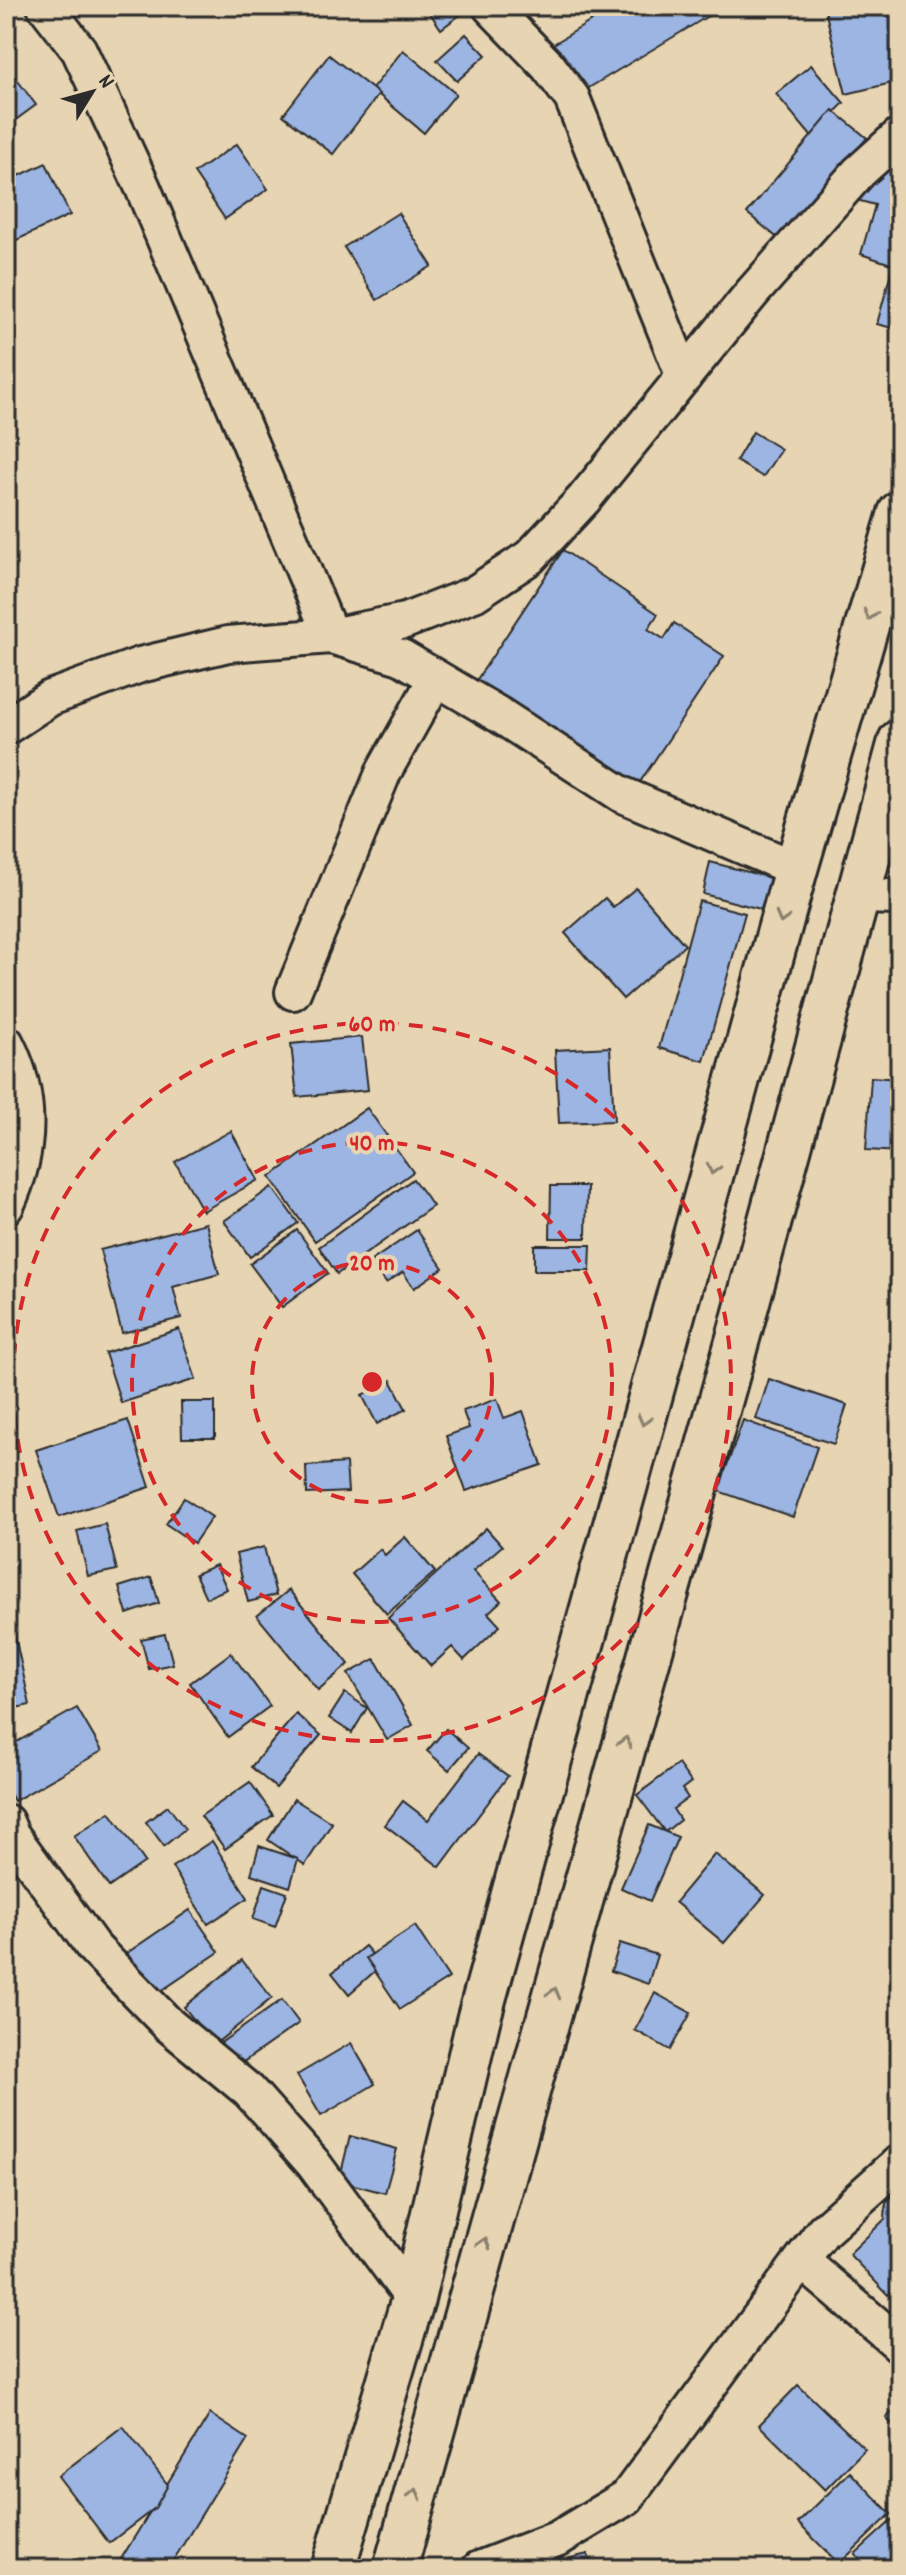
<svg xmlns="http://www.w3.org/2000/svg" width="906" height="2575" viewBox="0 0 906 2575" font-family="Dekko,sans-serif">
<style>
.building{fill:#9cb5e2;stroke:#2b2b2b;stroke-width:2}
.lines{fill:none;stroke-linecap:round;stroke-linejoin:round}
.minor-casing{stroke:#2b2b2b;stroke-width:40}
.tertiary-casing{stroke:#2b2b2b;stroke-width:48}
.minor{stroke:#e7d4b2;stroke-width:34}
.tertiary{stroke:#e7d4b2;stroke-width:42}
.oneway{stroke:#89806e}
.ring{fill:none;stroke:#d62828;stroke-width:4;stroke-dasharray:14 10}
.centre{fill:#d62828;stroke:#e7d4b2;stroke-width:4}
.ring-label{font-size:24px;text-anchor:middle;font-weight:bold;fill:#d62828;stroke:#e7d4b2;stroke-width:8;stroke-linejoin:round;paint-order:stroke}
</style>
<rect width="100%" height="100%" fill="#e7d4b2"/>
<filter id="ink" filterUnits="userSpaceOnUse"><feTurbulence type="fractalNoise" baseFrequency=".0125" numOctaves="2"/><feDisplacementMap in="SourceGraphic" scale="16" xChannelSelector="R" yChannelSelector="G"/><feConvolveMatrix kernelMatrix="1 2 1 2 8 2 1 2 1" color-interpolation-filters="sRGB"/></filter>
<g filter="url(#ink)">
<g class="building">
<polygon points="425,6 460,6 464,12 441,29"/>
<polygon points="616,6 709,6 713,13 572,98 542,51"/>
<polygon points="824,6 897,6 900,81 846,94"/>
<polygon points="466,34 486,55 457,81 437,60"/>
<polygon points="403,50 456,94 424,133 372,89"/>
<polygon points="329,55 379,94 333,154 283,115"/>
<polygon points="6,65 36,105 6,127"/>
<polygon points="811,65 844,103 811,136 776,94"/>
<polygon points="833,110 867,138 780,240 747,213"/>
<polygon points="237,144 268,189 225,219 194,173"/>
<polygon points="900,155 900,267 861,254 875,205 853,199"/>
<polygon points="46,163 70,215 6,245 6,182"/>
<polygon points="398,213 432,266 377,300 344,247"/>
<polygon points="893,265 900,267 900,330 877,324"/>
<polygon points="753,432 781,449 763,477 736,461"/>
<polygon points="563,550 658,614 648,629 664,639 674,623 724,656 634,791 474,684"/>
<polygon points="710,862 771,878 764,910 703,894"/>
<polygon points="636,888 685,945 623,999 565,933 605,898 613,907"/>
<polygon points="699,901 745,913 704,1061 659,1048"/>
<polygon points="362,1037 368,1090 297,1097 291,1044"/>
<polygon points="610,1047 614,1121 559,1123 555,1050"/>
<polygon points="871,1077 900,1079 900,1152 866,1150"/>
<polygon points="367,1108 413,1172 315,1241 270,1177"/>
<polygon points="231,1131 258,1180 203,1211 175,1162"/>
<polygon points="413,1179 433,1206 337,1274 319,1247"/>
<polygon points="551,1186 587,1186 586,1238 550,1238"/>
<polygon points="272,1187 298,1223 250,1257 224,1221"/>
<polygon points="206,1223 219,1274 173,1287 181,1318 122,1333 100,1250"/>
<polygon points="297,1230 328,1273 282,1307 250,1264"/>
<polygon points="417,1230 443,1268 414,1288 403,1272 386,1283 371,1261"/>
<polygon points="534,1245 591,1245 590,1271 534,1271"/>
<polygon points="179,1329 196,1379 121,1403 105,1353"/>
<polygon points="769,1379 847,1405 834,1444 756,1419"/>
<polygon points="391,1380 406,1409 377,1424 362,1395"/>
<polygon points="497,1399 504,1418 523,1411 542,1465 466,1491 446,1436 469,1428 463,1411"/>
<polygon points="181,1402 215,1402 215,1438 182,1438"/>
<polygon points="128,1420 150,1487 59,1517 36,1450"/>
<polygon points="743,1420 817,1447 793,1517 718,1491"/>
<polygon points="346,1463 348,1492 307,1494 306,1466"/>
<polygon points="184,1498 212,1517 194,1543 166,1524"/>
<polygon points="105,1524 117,1570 88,1576 77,1531"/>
<polygon points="486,1528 502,1546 473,1571 501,1601 488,1613 500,1626 464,1660 452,1647 431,1666 388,1618"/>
<polygon points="405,1537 435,1572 387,1614 352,1574 380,1549 385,1555"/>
<polygon points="264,1547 276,1595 248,1602 236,1554"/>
<polygon points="216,1565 227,1589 206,1598 195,1574"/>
<polygon points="151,1577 159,1603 127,1614 119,1587"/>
<polygon points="289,1590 349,1664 318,1690 257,1616"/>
<polygon points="8,1604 30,1705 6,1710 6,1605"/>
<polygon points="165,1634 173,1664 149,1669 141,1639"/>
<polygon points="231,1653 270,1706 228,1737 190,1683"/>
<polygon points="375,1659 413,1725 387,1740 348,1674"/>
<polygon points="345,1693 367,1708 352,1733 329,1718"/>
<polygon points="77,1708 102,1751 14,1801 6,1786 6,1748"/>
<polygon points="296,1714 321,1735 276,1788 251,1767"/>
<polygon points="446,1729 468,1748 449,1770 427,1751"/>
<polygon points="478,1754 508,1776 440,1867 385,1825 403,1801 428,1820"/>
<polygon points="678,1764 691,1782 682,1789 688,1798 673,1809 680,1820 665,1832 637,1795"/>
<polygon points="250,1782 273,1815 225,1849 201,1816"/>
<polygon points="294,1799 332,1823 305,1865 268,1840"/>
<polygon points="168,1806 185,1829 164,1846 146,1822"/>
<polygon points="110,1812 145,1862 109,1887 74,1836"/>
<polygon points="649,1825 678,1837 650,1901 621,1888"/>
<polygon points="212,1841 248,1898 208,1924 172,1867"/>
<polygon points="259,1846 298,1859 290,1887 251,1874"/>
<polygon points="715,1854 765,1895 724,1943 675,1902"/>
<polygon points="264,1885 287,1893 275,1927 253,1919"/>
<polygon points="190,1910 219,1952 155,1995 127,1953"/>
<polygon points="415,1926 449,1978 400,2009 366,1958"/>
<polygon points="620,1943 657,1955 648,1984 611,1971"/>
<polygon points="365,1946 372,1954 366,1958 375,1971 349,1994 332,1973"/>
<polygon points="242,1960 272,1998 214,2045 184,2007"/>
<polygon points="655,1993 691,2013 670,2050 635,2030"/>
<polygon points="282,2000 299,2023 236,2067 219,2044"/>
<polygon points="351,2043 375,2084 321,2116 297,2075"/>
<polygon points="350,2136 397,2149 385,2193 339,2181"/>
<polygon points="900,2188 900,2283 888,2295 849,2254 885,2219 886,2203"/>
<polygon points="798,2385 865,2449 825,2490 759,2425"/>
<polygon points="900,2404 900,2432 886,2418"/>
<polygon points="210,2414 248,2439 168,2569 137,2569 121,2559"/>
<polygon points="123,2426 168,2485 155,2508 109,2543 58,2476"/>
<polygon points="850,2472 891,2514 839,2564 798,2523"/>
<polygon points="900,2513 900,2569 869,2569 855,2554"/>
<polygon points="588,2554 591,2569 523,2569"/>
</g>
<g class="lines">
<defs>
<g id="minor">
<polyline points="45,6 79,50 143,188 331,636 401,657 501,716 621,794 796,869"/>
<polyline points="490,6 548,66 572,98 684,377"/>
<polyline points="6,727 50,698 140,665 228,644 331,636 405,621 474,594 530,557 584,499 752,293 859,172 900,135"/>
<polyline points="857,896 900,897"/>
<polyline points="293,992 384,771 436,678"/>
<path d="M 6,1043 C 33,1096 31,1153 6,1206"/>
<polyline points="6,1822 11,1834 93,1947 169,2025 249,2091 313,2163 413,2299"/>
<polyline points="802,2261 900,2345"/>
<polyline points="479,2569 559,2538 627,2497 823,2231 900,2162"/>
</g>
<g id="tertiary">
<polyline points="333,2569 413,2299 478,2021 796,869 900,513"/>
<polyline points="395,2569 740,1331 900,741"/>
</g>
</defs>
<use href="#minor" class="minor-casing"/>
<use href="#tertiary" class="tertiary-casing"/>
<use href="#minor" class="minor"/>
<use href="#tertiary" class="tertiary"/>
</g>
<defs><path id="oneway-chevron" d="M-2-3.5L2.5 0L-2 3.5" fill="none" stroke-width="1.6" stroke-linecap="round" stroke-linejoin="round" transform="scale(2)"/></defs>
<g class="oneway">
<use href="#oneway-chevron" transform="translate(870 615) rotate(106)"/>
<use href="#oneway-chevron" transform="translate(782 918) rotate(105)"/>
<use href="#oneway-chevron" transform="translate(713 1169) rotate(105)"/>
<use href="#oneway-chevron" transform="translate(644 1420) rotate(105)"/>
<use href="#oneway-chevron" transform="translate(625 1742) rotate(-74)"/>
<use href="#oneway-chevron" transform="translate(554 1993) rotate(-74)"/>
<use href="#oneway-chevron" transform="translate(484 2243) rotate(-74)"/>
<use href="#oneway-chevron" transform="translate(415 2494) rotate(-75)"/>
</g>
</g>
<g class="ring">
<circle cx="372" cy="1382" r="120"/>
<circle cx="372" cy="1382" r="240"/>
<circle cx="372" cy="1382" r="359"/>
</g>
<circle cx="372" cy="1382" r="12" class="centre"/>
<g class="ring-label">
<text x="372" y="1031">60 m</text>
<text x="372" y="1150">40 m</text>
<text x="372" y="1270">20 m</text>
</g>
<rect width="906" height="2575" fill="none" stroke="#e7d4b2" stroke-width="32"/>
<rect x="16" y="16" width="874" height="2543" fill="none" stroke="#2b2b2b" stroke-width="3" filter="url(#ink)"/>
<g transform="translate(92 92) rotate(53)" stroke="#e7d4b2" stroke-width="6" paint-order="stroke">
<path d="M0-6L14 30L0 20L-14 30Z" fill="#2b2b2b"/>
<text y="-12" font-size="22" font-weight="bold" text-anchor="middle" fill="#2b2b2b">N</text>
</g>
</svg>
